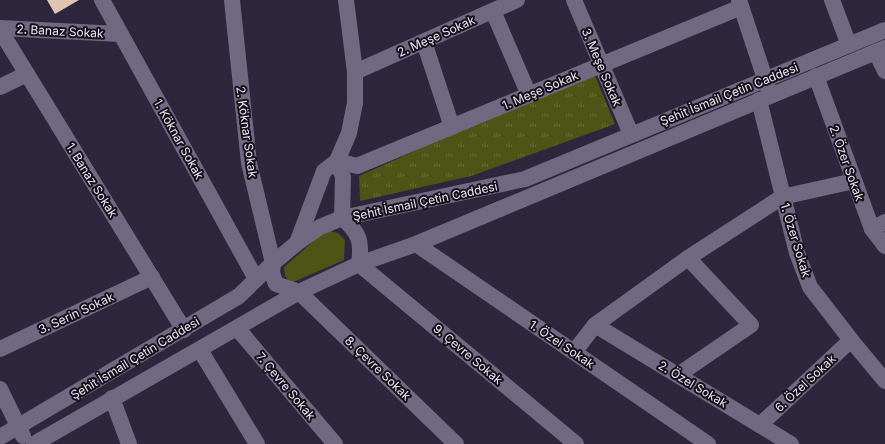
<svg xmlns="http://www.w3.org/2000/svg" width="885" height="444" viewBox="0 0 885 444" font-family="Inter,sans-serif">
<style>
.grass{fill:#4d5415}
.park{fill:url(#park-tufts)}
.building{fill:#dfc4b1}
.lines{fill:none;stroke-linecap:round;stroke-linejoin:round}
.minor{stroke:#716982;stroke-width:16}
.labels{text-anchor:middle;dominant-baseline:central;stroke-width:4;stroke-linejoin:round;paint-order:stroke}
.street-label{font-size:12px;fill:#eae6f5;stroke:#15111b}
</style>
<defs>
<pattern id="park-tufts" width="24" height="20" patternUnits="userSpaceOnUse"><rect width="24" height="20" fill="#4d5415"/><path d="M3 7l-1-3M5 7V3M7 7l1-3M15 17l-1-3M17 17v-4M19 17l1-3" fill="none" stroke="#676d38"/></pattern>
</defs>
<rect width="100%" height="100%" fill="#2e263c"/>
<polygon class="grass" points="330,231 338,233 345,240 344,260 291,283 285,276 284,267 324,232"/>
<polygon class="park" points="593,71 615,124 471,176 360,201 359,176"/>
<polygon class="building" points="47,0 79,0 55,14"/>
<g class="lines">
<g class="minor">
<polyline points="102,0 256,279"/>
<polyline points="232,0 249,163 273,263 272,273 276,284 299,292 456,444"/>
<polyline points="574,0 631,134"/>
<polyline points="739,0 768,88"/>
<polyline points="832,0 849,45"/>
<polyline points="493,11 529,95"/>
<polyline points="0,28 120,34"/>
<polyline points="0,30 184,330"/>
<polyline points="424,42 452,127"/>
<polyline points="876,52 885,71"/>
<polyline points="355,72 517,0"/>
<polyline points="816,76 872,229 885,246"/>
<polyline points="0,87 27,74"/>
<polyline points="759,100 797,253 810,287 851,340 885,381"/>
<polyline points="337,161 357,166 741,7"/>
<path d="M 337,161 L 343,177 L 342,218 C 360,233 362,242 359,264 L 576,444"/>
<polyline points="872,229 885,222"/>
<polyline points="297,243 324,171 337,161 349,133 355,103 355,72 346,0"/>
<polyline points="416,244 708,444"/>
<polyline points="595,325 791,444"/>
<polyline points="237,328 335,444"/>
<polyline points="0,349 152,277"/>
<polyline points="200,350 257,444"/>
<polyline points="574,352 595,325 688,258 782,197 854,181"/>
<polyline points="678,375 751,325 688,258"/>
<polyline points="0,389 23,436"/>
<polyline points="112,398 129,444"/>
<polyline points="760,425 851,340"/>
<polyline points="0,437 239,296 273,263 297,243 320,227 342,218 525,179 885,30"/>
<polyline points="34,444 299,292 359,264 416,244 885,48"/>
</g>
</g>
<g class="labels">
<g class="street-label">
<text transform="translate(60 31) rotate(3)">2. Banaz Sokak</text>
<text transform="translate(436 36) rotate(-24)">2. Meşe Sokak</text>
<text transform="translate(602 67) rotate(67)">3. Meşe Sokak</text>
<text transform="translate(540 90) rotate(-23)">1. Meşe Sokak</text>
<text transform="translate(729 94) rotate(-22)">Şehit İsmail Çetin Caddesi</text>
<text transform="translate(247 132) rotate(82)">2. Köknar Sokak</text>
<text transform="translate(179 139) rotate(61)">1. Köknar Sokak</text>
<text transform="translate(847 163) rotate(70)">2. Özer Sokak</text>
<text transform="translate(92 180) rotate(58)">1. Banaz Sokak</text>
<text transform="translate(425 201) rotate(-12)">Şehit İsmail Çetin Caddesi</text>
<text transform="translate(796 240) rotate(73)">1. Özer Sokak</text>
<text transform="translate(76 313) rotate(-25)">3. Serin Sokak</text>
<text transform="translate(562 344) rotate(34)">1. Özel Sokak</text>
<text transform="translate(468 354) rotate(40)">9. Çevre Sokak</text>
<text transform="translate(135 358) rotate(-31)">Şehit İsmail Çetin Caddesi</text>
<text transform="translate(378 368) rotate(44)">8. Çevre Sokak</text>
<text transform="translate(805 383) rotate(-43)">6. Özel Sokak</text>
<text transform="translate(693 384) rotate(31)">2. Özel Sokak</text>
<text transform="translate(286 386) rotate(50)">7. Çevre Sokak</text>
</g>
</g>
</svg>
